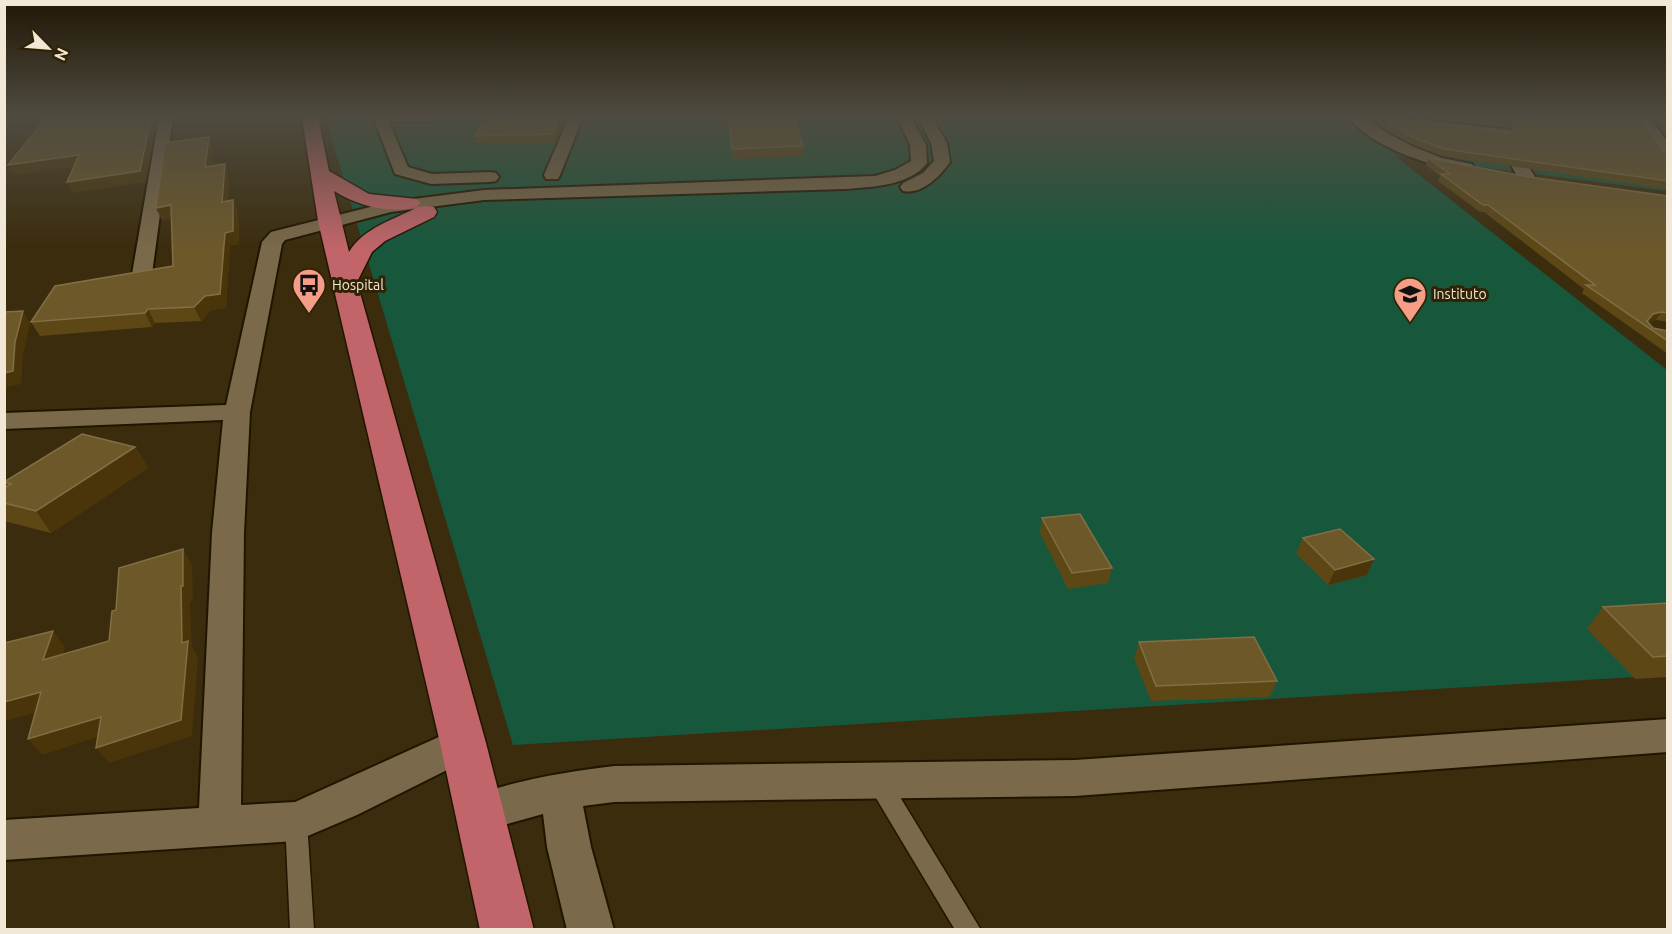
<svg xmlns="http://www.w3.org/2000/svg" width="1672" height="934" viewBox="0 0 1672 934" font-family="Ubuntu,sans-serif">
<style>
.green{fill:#17583d}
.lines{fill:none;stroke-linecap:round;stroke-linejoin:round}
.service-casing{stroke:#201501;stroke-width:3}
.minor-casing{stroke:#201501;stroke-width:4}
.primary-casing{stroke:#201501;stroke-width:3}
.service{fill:#7a694a;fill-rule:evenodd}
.minor{fill:#7a694a;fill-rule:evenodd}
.primary{fill:#c1656a;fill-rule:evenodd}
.wall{fill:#5d4715}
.shaded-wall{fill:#493509}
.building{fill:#6d582a;stroke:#826f45;stroke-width:1.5}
.labels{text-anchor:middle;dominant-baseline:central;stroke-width:6;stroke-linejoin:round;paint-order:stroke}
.far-poi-label{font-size:14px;fill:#f1e8d7;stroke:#312203;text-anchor:start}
</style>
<rect width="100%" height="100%" fill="#3b2c0d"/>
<polygon class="green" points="325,117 1667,117 1667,191 1395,156 1667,370 1667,675 513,745"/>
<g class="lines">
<defs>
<g id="service">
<polygon points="878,771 886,774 981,930 955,930 870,788 867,781 870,774"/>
<polygon points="296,811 304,814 307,821 314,930 290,930 285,821 288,814"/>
</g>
<g id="minor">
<polygon points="159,117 173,117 152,274 149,278 142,280 135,278 132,274"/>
<polygon points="373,117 440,117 433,121 389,122 408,167 432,174 490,172 496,173 499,177 496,181 490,182 431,184 395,174"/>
<polygon points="569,117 583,117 560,175 558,179 546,179 544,175"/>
<path d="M 897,117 L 911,117 L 926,145 L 927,163 C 910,186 871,187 845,189 L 484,200 L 391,212 L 285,240 L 282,244 L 250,412 L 244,533 L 241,805 L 295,802 L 463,726 L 477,731 L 483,743 L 477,755 L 357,815 L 296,841 L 4,860 L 4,820 L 199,808 L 212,533 L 223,420 L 4,429 L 4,413 L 226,405 L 262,242 L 271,232 L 390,202 L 484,190 L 875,176 L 895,170 L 911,161 L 910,145 Z"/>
<path d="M 918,117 L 932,117 L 947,143 L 950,162 C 940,176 922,195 903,191 L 900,187 L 903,183 L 923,173 L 934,161 L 931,143 Z"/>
<path d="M 1349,117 L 1365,117 L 1387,133 L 1414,147 L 1442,158 L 1472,164 L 1474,168 L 1466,173 C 1432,166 1369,147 1349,117 Z"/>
<polygon points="1635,117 1649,117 1668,142 1668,159 1662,157"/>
<polygon points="1416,119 1510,130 1516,146 1535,177 1532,181 1520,181 1500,146 1498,137 1411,126 1409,123 1411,120"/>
<path d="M 1668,719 L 1668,752 L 1075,796 L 614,802 L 583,806 L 591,847 L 614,930 L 567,930 L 547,847 L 543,814 L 479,832 L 464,827 L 458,813 L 464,799 C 512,781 563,772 614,766 L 1075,760 Z"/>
</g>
<path id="primary" d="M 302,117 L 318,117 L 329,171 L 369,194 L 417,199 L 420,203 L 417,207 C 389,214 358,206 334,191 L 349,252 C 363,228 395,219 418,207 L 426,206 L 434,207 L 437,212 L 434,217 L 385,241 L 372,252 L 357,282 L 486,743 L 534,930 L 480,930 L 440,743 L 318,221 Z"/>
</defs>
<use href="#service" class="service-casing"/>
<use href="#minor" class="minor-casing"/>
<use href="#primary" class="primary-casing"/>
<use href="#service" class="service"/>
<use href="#minor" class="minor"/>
<use href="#primary" class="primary"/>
</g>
<g class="wall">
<polygon points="488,117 563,117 555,143 477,144 475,136"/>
<polygon points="728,117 803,146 803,156 733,159"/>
<polygon points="1408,117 1640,117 1664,152 1668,153 1668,189 1442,156 1407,142 1386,128 1388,121 1508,134 1513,130 1510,128 1437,118"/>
<polygon points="1652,117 1668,117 1668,138"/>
<polygon points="213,148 211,166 229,175 228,201 233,200 238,212 239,244 230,245 226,308 211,310 201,321 155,323 152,327 40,336 31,322 173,266 171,218 162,220 156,208"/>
<polygon points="1428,158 1529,177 1668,196 1668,322 1656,320 1648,322 1653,328 1668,331 1668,354 1582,293 1584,289 1484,212 1480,212 1438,181 1440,176 1426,165"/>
<polygon points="135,447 148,468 51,533 4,521 4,488 7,486 4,482"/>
<polygon points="1042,518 1112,568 1108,583 1068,589 1040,533"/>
<polygon points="1303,538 1374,559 1367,575 1328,585 1296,554"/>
<polygon points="1668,603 1668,677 1635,679 1587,629 1603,607"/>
<polygon points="1139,642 1277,681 1270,697 1151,701 1134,658"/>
</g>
<g class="shaded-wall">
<polygon points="151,117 157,117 146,182 72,193 67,182"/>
<polygon points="559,117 563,117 555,143 554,134"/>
<polygon points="209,137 213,148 210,178 205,167"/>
<polygon points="79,155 84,166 14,175 8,165"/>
<polygon points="225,164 229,175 228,214 222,202"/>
<polygon points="233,200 238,212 239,244 230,245 226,308 211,310 201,321 194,307 225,233"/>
<polygon points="171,205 177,217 162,220 156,208"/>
<polygon points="148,309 155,323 152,327 145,313"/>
<polygon points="23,311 30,323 23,355 21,384 4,388 4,373 15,342"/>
<polygon points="1661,312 1656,320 1647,322 1644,325 1653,314"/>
<polygon points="135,447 148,468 51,533 36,511"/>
<polygon points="183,549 192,565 193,601 190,602 192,647 198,657 192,736 109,763 96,748 182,643 181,586"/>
<polygon points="1374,559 1367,575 1328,585 1335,570"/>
<polygon points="53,631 65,647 56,676 43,660"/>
<polygon points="41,692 54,708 4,721 4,702"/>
<polygon points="101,717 113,732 42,755 28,739"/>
</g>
<g class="building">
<polygon points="47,117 151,117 140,171 67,182 79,155 8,165"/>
<polygon points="488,117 559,117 554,134 475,136"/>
<polygon points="728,117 794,117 803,146 732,149"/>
<polygon points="1478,117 1640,117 1664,152 1668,153 1668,181 1444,149 1410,136 1388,121 1439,124 1508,134 1518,127 1513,121"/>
<polygon points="1660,117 1668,117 1668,127"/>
<polygon points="209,137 205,167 225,164 222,202 233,200 233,231 225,233 220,294 205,296 194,307 148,309 145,313 31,322 55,286 173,266 171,205 156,208 165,143"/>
<polygon points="1428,158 1529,177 1668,196 1668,313 1661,312 1653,314 1647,321 1653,328 1668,331 1668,341 1586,285 1595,285 1488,205 1483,205 1441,174 1450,174"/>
<polygon points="23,311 15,342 13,371 4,373 4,312"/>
<polygon points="82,434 135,447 36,511 4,503 4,488 11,484 4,482"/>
<polygon points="1080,514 1112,568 1072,573 1042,518"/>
<polygon points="1340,529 1374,559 1335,570 1303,538"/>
<polygon points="183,549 183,586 181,586 182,643 188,641 181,720 96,748 101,717 28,739 41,692 4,702 4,643 53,631 43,660 109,641 112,611 116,610 119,568"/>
<polygon points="1668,603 1668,656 1653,657 1603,607"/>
<polygon points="1254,637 1277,681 1156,686 1139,642"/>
</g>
<linearGradient id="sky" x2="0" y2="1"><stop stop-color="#201807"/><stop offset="0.47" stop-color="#4f4b40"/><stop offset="1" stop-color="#4f4b40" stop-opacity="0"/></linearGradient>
<rect width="1672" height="248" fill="url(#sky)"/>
<defs>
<symbol id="bus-pin" viewBox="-11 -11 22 30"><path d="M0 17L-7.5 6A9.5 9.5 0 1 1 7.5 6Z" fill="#f49e87" stroke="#312203"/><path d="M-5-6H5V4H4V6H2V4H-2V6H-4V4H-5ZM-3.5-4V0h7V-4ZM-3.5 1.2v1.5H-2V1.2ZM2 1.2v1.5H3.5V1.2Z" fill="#111"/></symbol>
<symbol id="school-pin" viewBox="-11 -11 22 30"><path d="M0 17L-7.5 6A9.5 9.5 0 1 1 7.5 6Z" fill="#f49e87" stroke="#312203"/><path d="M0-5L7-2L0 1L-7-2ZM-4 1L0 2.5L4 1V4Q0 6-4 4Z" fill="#111"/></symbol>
</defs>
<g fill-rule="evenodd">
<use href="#bus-pin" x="290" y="266" width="38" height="52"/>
<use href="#school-pin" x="1391" y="275" width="38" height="52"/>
</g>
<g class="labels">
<g class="far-poi-label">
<text x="332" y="285">Hospital</text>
<text x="1433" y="294">Instituto</text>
</g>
</g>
<rect width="1672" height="934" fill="none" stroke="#f1e8d7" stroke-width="12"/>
<g transform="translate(48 48) rotate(115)" stroke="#312203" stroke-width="4.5" paint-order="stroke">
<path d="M0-4.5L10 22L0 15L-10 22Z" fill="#f1e8d7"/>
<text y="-9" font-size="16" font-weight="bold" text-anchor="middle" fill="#f1e8d7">N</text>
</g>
</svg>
